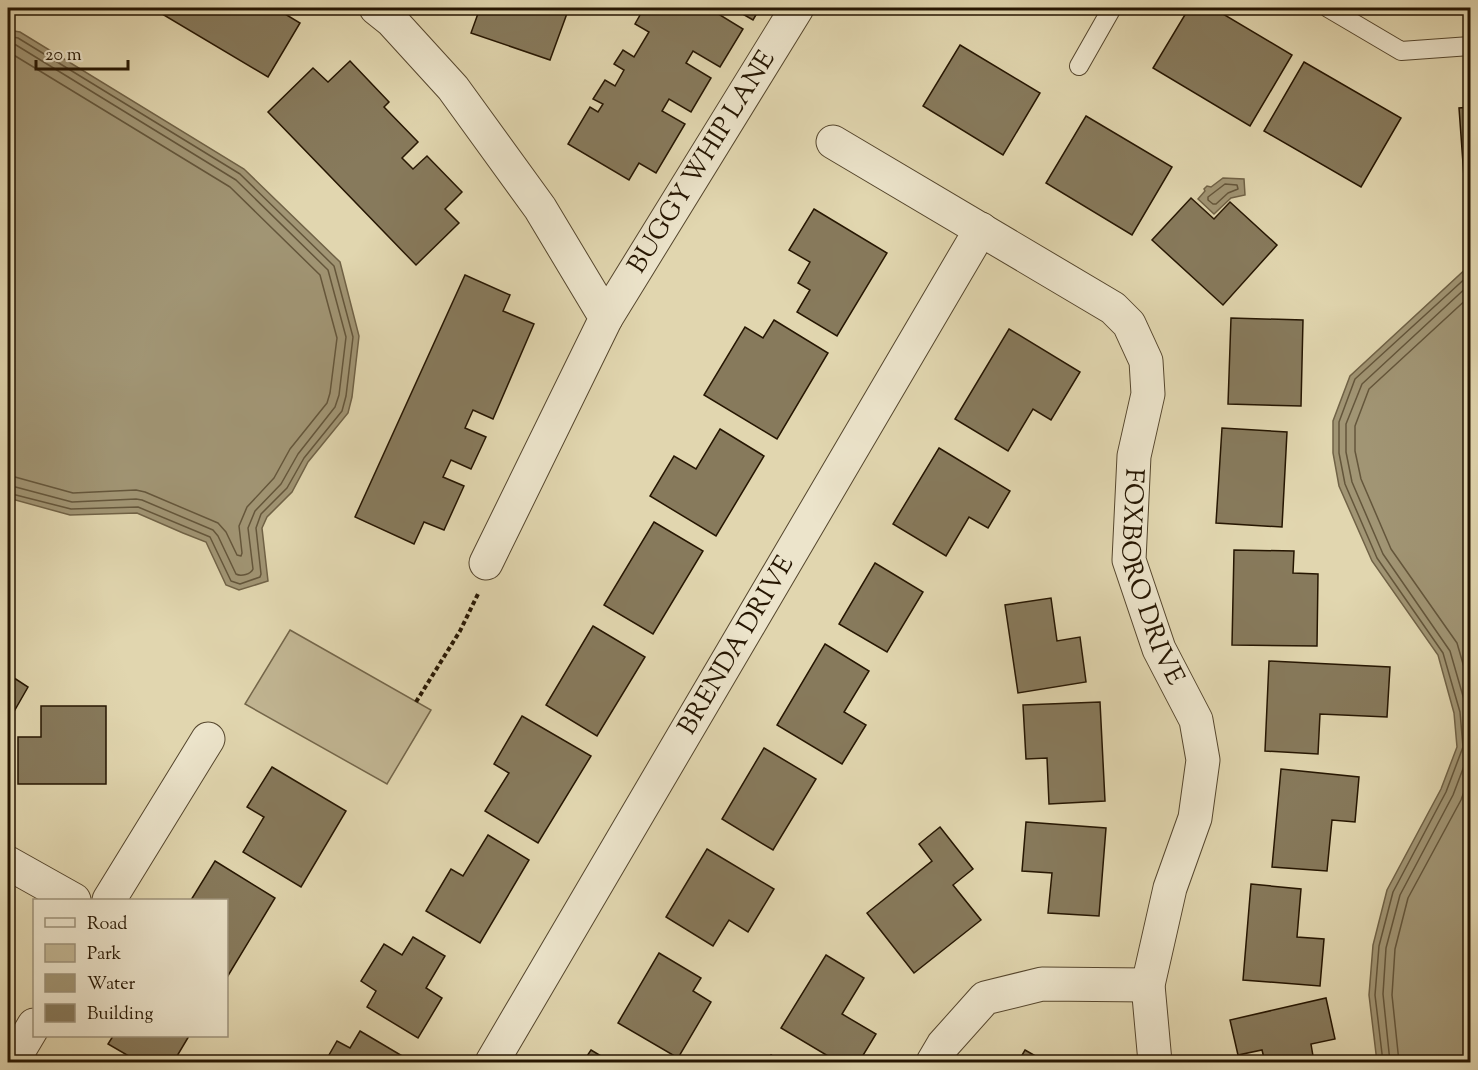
<svg xmlns="http://www.w3.org/2000/svg" width="1478" height="1070" viewBox="0 0 1478 1070" font-family="'Sorts Mill Goudy',serif">
<style>
.green{fill:#c1b592;stroke:#74664a;stroke-width:1.5}
.water{fill:#a19574;stroke:#706246;stroke-width:1.5}
.lines{fill:none;stroke-linecap:round;stroke-linejoin:round}
.shore{stroke:#64563b;stroke-width:1.5}
.building{fill:#877a5c;stroke:#261602;stroke-width:1.5}
.service-casing{stroke:#55462d;stroke-width:20}
.minor-casing{stroke:#55462d;stroke-width:35}
.path{stroke:#261602;stroke-width:4;stroke-dasharray:4.5 3;stroke-linecap:butt}
.service{stroke:#ece4cb;stroke-width:18}
.minor{stroke:#ece4cb;stroke-width:33}
.labels{text-anchor:middle;dominant-baseline:central;stroke-width:6;stroke-linejoin:round;paint-order:stroke}
.street-label{font-size:26px;fill:#261602;stroke:#ece4cb}
</style>
<rect width="100%" height="100%" fill="#e1d6af"/>
<filter id="stains"><feTurbulence type="fractalNoise" baseFrequency=".00333" numOctaves="4"/><feColorMatrix values="0 0 0 0 .2 0 0 0 0 .09 0 0 0 0 .02 0 0 0 .5 -.17"/></filter>
<radialGradient id="worn" r=".72"><stop offset=".6" stop-color="#630" stop-opacity="0"/><stop offset="1" stop-color="#630" stop-opacity=".3"/></radialGradient>
<polygon class="green" points="290,630 431,710 387,784 245,704"/>
<g class="water">
<polygon points="8,30 20,32 244,169 340,262 359,336 352,397 348,413 308,462 292,492 267,517 262,528 268,581 239,590 226,585 206,542 183,533 137,513 70,515 8,498"/>
<polygon points="1223,178 1244,179 1245,195 1231,198 1214,214 1198,199 1205,191 1204,189 1207,186 1211,187"/>
<polygon points="1470,265 1470,1062 1377,1062 1369,995 1373,945 1387,890 1441,789 1457,747 1454,713 1438,655 1372,561 1339,486 1333,453 1333,421 1350,376"/>
</g>
<g class="lines">
<g class="shore">
<polyline points="8,36 18,38 240,174 334,266 353,337 346,396 342,411 304,458 287,488 261,514 256,528 261,574 260,577 240,584 231,581 210,537 138,507 71,509 8,493"/>
<path d="M 8,43 L 16,45 L 236,180 L 328,270 L 346,337 L 339,395 L 335,407 L 298,454 L 281,484 L 255,511 L 248,528 L 253,569 C 251,574 241,577 236,574 L 218,536 L 213,530 L 142,500 L 136,499 L 72,502 L 8,485"/>
<polyline points="8,53 12,54 230,187 320,275 337,338 330,393 327,403 290,449 274,478 247,507 239,526 242,553 241,556 237,555 226,532 218,523 145,492 136,490 73,493 15,477 8,476"/>
<polygon points="1225,184 1237,185 1238,189 1228,193 1216,204 1213,204 1208,200 1208,197"/>
<polyline points="1470,296 1369,389 1355,426 1355,451 1361,479 1391,549 1457,643 1470,688"/>
<polyline points="1383,1062 1375,995 1379,946 1393,892 1446,792 1463,747 1460,712 1443,653 1377,558 1345,484 1339,453 1339,422 1355,379 1470,274"/>
<polyline points="1390,1062 1383,994 1386,948 1400,895 1453,795 1469,753 1470,747 1467,710 1450,651 1383,554 1352,482 1346,452 1346,424 1362,384 1470,284"/>
<polyline points="1399,1062 1392,995 1395,949 1408,898 1461,800 1470,775"/>
</g>
</g>
<g class="building">
<polygon points="152,8 282,8 280,11 300,23 268,77"/>
<polygon points="480,8 569,8 550,60 471,33"/>
<polygon points="644,8 651,8 660,12 663,8 717,8 715,12 743,29 720,67 693,51 686,63 711,78 691,112 669,99 662,111 685,124 656,173 639,163 629,180 568,144 590,107 598,112 603,104 593,99 605,80 615,86 624,70 614,64 623,50 634,57 649,32 635,24"/>
<polygon points="732,8 760,8 753,20"/>
<polygon points="1189,8 1213,8 1292,55 1250,126 1153,68"/>
<polygon points="960,45 1040,93 1003,155 923,106"/>
<polygon points="350,61 389,102 384,107 418,142 402,158 413,169 427,156 462,192 445,209 459,223 416,265 268,112 313,68 328,82"/>
<polygon points="1304,62 1401,118 1361,187 1264,131"/>
<polygon points="1470,107 1470,191 1465,191 1459,108"/>
<polygon points="1086,116 1172,167 1132,235 1046,183"/>
<polygon points="1191,198 1214,219 1230,202 1277,245 1223,305 1152,240"/>
<polygon points="814,209 887,253 837,336 797,312 810,290 798,283 810,262 789,250"/>
<polygon points="465,275 510,295 503,311 534,324 493,419 473,410 465,428 486,437 471,469 451,460 443,477 464,486 444,530 424,522 414,544 355,517"/>
<polygon points="1231,318 1303,320 1301,406 1228,404"/>
<polygon points="774,320 828,353 777,439 704,395 745,327 763,338"/>
<polygon points="1009,329 1080,372 1051,420 1033,409 1008,451 955,419"/>
<polygon points="1222,428 1287,432 1282,527 1216,523"/>
<polygon points="720,429 764,456 716,536 650,496 674,456 696,469"/>
<polygon points="939,448 1010,491 988,528 969,517 946,556 893,524"/>
<polygon points="654,522 703,551 653,634 604,605"/>
<polygon points="1234,550 1294,551 1293,573 1318,574 1317,646 1232,645"/>
<polygon points="875,563 923,592 887,652 839,624"/>
<polygon points="1051,598 1057,641 1080,637 1086,682 1018,693 1005,605"/>
<polygon points="593,626 645,657 597,736 546,705"/>
<polygon points="825,644 869,671 844,712 866,725 842,764 777,725"/>
<polygon points="1269,661 1390,667 1387,717 1320,714 1318,754 1265,751"/>
<polygon points="8,674 28,687 8,722"/>
<polygon points="1100,702 1105,801 1049,804 1047,758 1026,759 1023,705"/>
<polygon points="41,706 106,706 106,784 18,784 18,737 41,737"/>
<polygon points="522,716 591,756 538,843 485,811 509,773 494,764"/>
<polygon points="764,748 816,779 773,850 722,819"/>
<polygon points="272,767 346,811 301,887 243,852 264,817 247,807"/>
<polygon points="1281,769 1359,777 1355,822 1332,820 1327,871 1272,867"/>
<polygon points="1026,822 1106,828 1099,916 1048,913 1052,873 1022,871"/>
<polygon points="940,827 973,869 953,885 981,920 914,973 867,913 932,861 919,844"/>
<polygon points="488,835 529,860 480,943 426,911 451,869 463,876"/>
<polygon points="707,849 774,889 748,932 729,920 713,946 666,917"/>
<polygon points="215,861 275,898 226,979 226,900 191,900"/>
<polygon points="1251,884 1301,889 1297,937 1324,939 1320,986 1243,980"/>
<polygon points="413,937 445,956 426,988 442,998 418,1038 367,1007 376,991 361,981 384,944 402,955"/>
<polygon points="659,953 701,978 693,991 711,1002 678,1058 618,1023"/>
<polygon points="826,955 864,978 842,1014 876,1034 859,1062 838,1062 781,1028"/>
<polygon points="1326,998 1335,1039 1311,1044 1314,1062 1265,1062 1262,1050 1238,1055 1230,1020"/>
<polygon points="360,1031 404,1057 400,1062 325,1062 337,1041 350,1048"/>
<polygon points="113,1036 189,1036 177,1056 188,1062 139,1062 108,1044"/>
<polygon points="591,1050 611,1062 583,1062"/>
<polygon points="1025,1050 1046,1062 1018,1062"/>
<polygon points="771,1055 783,1062 766,1062"/>
<polygon points="100,1057 109,1062 97,1062"/>
</g>
<g class="lines">
<defs>
<g id="service">
<polyline points="1328,8 1401,51 1470,46"/>
<polyline points="1079,66 1112,8"/>
</g>
<g id="minor">
<polyline points="376,8 391,20 453,88 540,208 606,318 486,563"/>
<path id="s1" d="M 833,142 L 1113,308 L 1129,324 L 1146,361 L 1148,394 L 1134,456 L 1129,560 L 1159,649 L 1196,720 L 1203,760 L 1195,818 L 1170,888 L 1148,985 L 1155,1062"/>
<path id="s2" d="M 606,318 L 797,8"/>
<polyline points="8,863 74,900"/>
<polyline points="109,900 208,739"/>
<polyline points="12,1062 34,1025"/>
<path id="s3" d="M 492,1062 L 981,229"/>
<polyline points="933,1062 943,1045 985,998 1042,984 1148,985"/>
</g>
</defs>
<use href="#service" class="service-casing"/>
<use href="#minor" class="minor-casing"/>
<polyline class="path" points="416,702 460,631 478,594"/>
<use href="#service" class="service"/>
<use href="#minor" class="minor"/>
</g>
<g class="labels">
<g class="street-label">
<text stroke="none"><textPath href="#s2" startOffset="183">BUGGY WHIP LANE</textPath></text>
<text stroke="none"><textPath href="#s1" startOffset="610">FOXBORO DRIVE</textPath></text>
<text stroke="none"><textPath href="#s3" startOffset="483">BRENDA DRIVE</textPath></text>
</g>
</g>
<rect width="1478" height="1070" fill="none" stroke="#e1d6af" stroke-width="30"/>
<rect x="9" y="9" width="1460" height="1052" fill="none" stroke="#261602" stroke-width="3"/>
<rect x="15" y="15" width="1448" height="1040" fill="none" stroke="#261602" stroke-width="1.5"/>
<rect x="33" y="899" width="195" height="138" fill="#ece4cb" stroke="#9d927b" stroke-width="1.5"/>
<rect x="45" y="918" width="30" height="9" fill="#ece4cb" stroke="#9d927b" stroke-width="1.5"/>
<text x="87" y="929" font-size="18" fill="#261602">Road</text>
<rect x="45" y="944" width="30" height="18" fill="#c1b592" stroke="#9d927b" stroke-width="1.5"/>
<text x="87" y="959" font-size="18" fill="#261602">Park</text>
<rect x="45" y="974" width="30" height="18" fill="#a19574" stroke="#9d927b" stroke-width="1.5"/>
<text x="87" y="989" font-size="18" fill="#261602">Water</text>
<rect x="45" y="1004" width="30" height="18" fill="#877a5c" stroke="#9d927b" stroke-width="1.5"/>
<text x="87" y="1019" font-size="18" fill="#261602">Building</text>
<path d="M36 60v9h92v-9" fill="none" stroke="#261602" stroke-width="3"/>
<text x="45" y="60" font-size="18" fill="#261602" stroke="#ece4cb" stroke-width="4.5" paint-order="stroke">20 m</text>
<rect width="100%" height="100%" filter="url(#stains)"/>
<rect width="100%" height="100%" fill="url(#worn)"/>
</svg>
